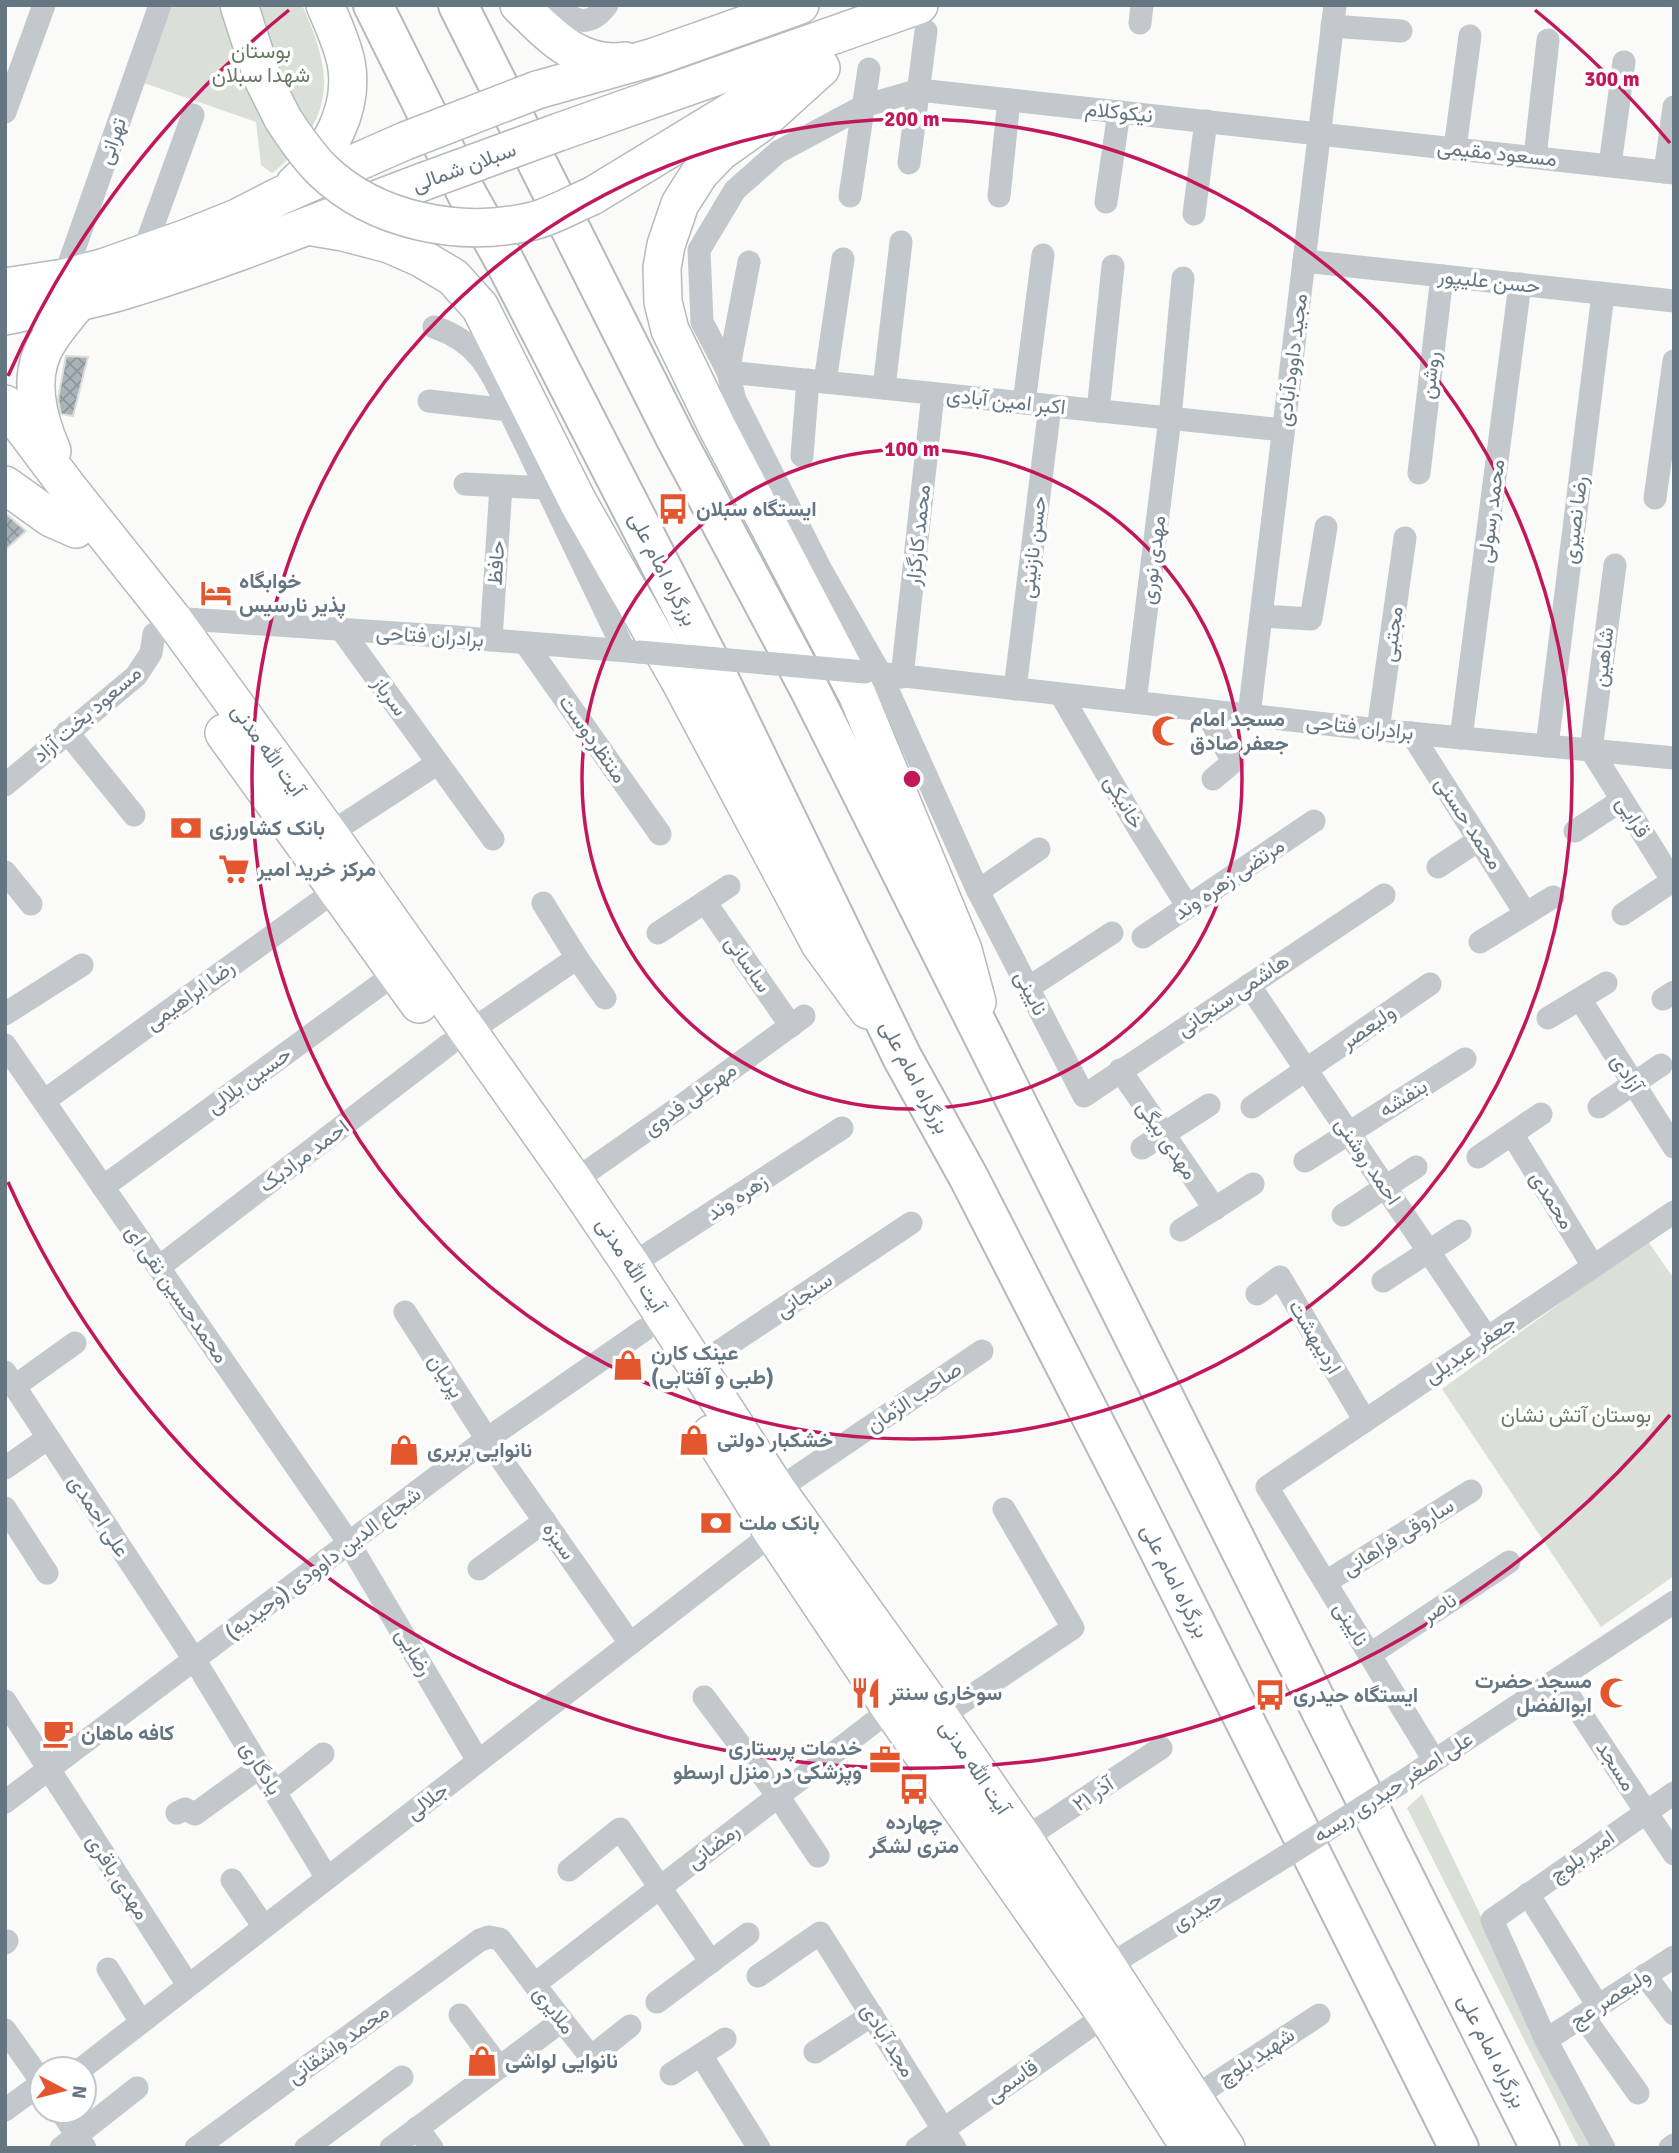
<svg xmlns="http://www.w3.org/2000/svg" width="1679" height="2153" viewBox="0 0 1679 2153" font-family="Signika,Vazirmatn,sans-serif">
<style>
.green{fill:#dadfd7}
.building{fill:url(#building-cross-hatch);stroke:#dcdcda;stroke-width:2}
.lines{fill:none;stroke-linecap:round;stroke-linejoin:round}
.primary-casing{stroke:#b5babe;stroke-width:40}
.highway-casing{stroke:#b4b9bd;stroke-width:42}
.street{stroke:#c3c8cc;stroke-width:23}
.primary{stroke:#fff;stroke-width:37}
.highway{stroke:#fff;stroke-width:38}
.primary-bridge-casing{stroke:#b5babe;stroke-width:40;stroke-linecap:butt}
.street-bridge{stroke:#c3c8cc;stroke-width:23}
.primary-bridge{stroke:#fff;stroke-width:37}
.ring{fill:none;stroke:#c2185b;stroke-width:3.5}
.labels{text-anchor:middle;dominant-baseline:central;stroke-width:7;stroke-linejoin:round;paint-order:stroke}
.park-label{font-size:21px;fill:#687a64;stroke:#fff}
.street-label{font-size:21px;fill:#657683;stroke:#fff}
.poi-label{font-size:21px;font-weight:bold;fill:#657683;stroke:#fff;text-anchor:start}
.centre{fill:#c2185b;stroke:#fff;stroke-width:3.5}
.ring-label{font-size:21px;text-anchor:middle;font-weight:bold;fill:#c2185b;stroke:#fff;stroke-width:7;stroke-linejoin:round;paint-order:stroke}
</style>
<defs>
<pattern id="building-cross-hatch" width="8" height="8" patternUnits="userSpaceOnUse" patternTransform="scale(1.75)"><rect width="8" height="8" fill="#aab3b9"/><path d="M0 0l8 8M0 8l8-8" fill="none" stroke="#8e969c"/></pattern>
</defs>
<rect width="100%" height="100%" fill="#fafaf8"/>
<g class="green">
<path d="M 172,5 L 302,5 C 324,54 338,96 302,142 C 292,154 285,164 272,173 L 261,165 L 256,122 L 144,83 Z"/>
<polygon points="1647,1240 1674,1279 1674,1576 1601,1627 1442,1389"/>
<polygon points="1422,1794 1593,2148 1579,2148 1407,1808"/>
</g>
<g class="building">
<polygon points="66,356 88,357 73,416 61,414 58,399"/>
<polygon points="5,513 26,531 5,550"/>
</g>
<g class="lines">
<defs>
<g id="primary">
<polyline points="239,5 263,79 283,119"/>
<path d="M 519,5 C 549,34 579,68 625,61"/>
<polyline points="821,68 758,125 720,152 699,174 680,204 666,245 662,268 663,302 670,330 717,427 857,694 963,950 977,1002"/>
<polyline points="537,90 654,57 800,5"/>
<polyline points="559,132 919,5"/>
<path d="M 295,184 C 329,155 355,108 346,62 C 342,43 333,24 325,5"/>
<polyline points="592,196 745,103 785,85"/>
<polyline points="307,226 343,232 389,244 421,258 453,277 480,307 578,502 680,681 820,944 868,1010"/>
<polyline points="5,287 64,278 105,267 187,238 237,218 282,195 405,141"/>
<path d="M 5,316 C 48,307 93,301 135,287 C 233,257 329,217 425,181"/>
<polyline points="5,404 66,485 172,618 329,834 574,1181 631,1265 777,1490 940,1717 1024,1839 1226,2148"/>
<path d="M 52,451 C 39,421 28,383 43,351 C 51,333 66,318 78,302"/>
<polyline points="5,485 51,518 76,529"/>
<polyline points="224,733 419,1004"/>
<polyline points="711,1434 773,1533 891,1709 1106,2015 1190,2148"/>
</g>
<g id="highway">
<polyline points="373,5 467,194 504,260 721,683 902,1057 969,1178 1133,1498 1459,2148"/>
<polyline points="458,5 675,437 810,690 1540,2148"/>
</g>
</defs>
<use href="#primary" class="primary-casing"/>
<use href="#highway" class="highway-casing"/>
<g class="street">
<path d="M 556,5 C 575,23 590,28 607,5"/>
<polyline points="1140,23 1142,5"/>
<polyline points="1332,26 1401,31"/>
<polyline points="5,112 44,5"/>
<polyline points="1455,148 1470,36"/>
<polyline points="1535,157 1548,40"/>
<polyline points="909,163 926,31"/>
<polyline points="1610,165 1624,62"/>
<polyline points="1665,172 1674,107"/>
<polyline points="850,196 869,69"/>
<polyline points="999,196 1009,100"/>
<polyline points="1106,202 1119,112"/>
<polyline points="1194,214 1206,121"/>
<polyline points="143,253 193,115"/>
<polyline points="1304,261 1674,301"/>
<polyline points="749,262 728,372 1283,430"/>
<polyline points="64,278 160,5"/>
<path d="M 434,327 C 479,342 490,370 509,410"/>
<polyline points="825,382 843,259"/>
<polyline points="884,388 901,242"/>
<polyline points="429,401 509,410 624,650"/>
<polyline points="1024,403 1043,255"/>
<polyline points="1098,411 1113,266"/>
<polyline points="802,456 808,380"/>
<polyline points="1419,473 1442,276"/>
<polyline points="465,484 546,488"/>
<polyline points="1655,498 1674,361"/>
<polyline points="1615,565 1591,750 1674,883"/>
<polyline points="1261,616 1311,619 1326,527"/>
<polyline points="172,618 456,637 639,652"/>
<polyline points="341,629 493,839"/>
<polyline points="491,640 501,486"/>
<polyline points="526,644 660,834"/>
<polyline points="869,672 1378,730 1674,758"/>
<polyline points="902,677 933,394"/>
<polyline points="1015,689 1050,406"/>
<polyline points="1061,695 1139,829 1188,907"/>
<polyline points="1135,702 1170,418 1183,278"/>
<polyline points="1205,710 1233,762 1213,779"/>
<polyline points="1249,715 1335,5"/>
<polyline points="1378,730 1405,538"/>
<polyline points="67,732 134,815"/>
<polyline points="1411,733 1526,914"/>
<polyline points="1461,738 1520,284"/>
<polyline points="1547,746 1603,294"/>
<polyline points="5,785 136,676 151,653 154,634"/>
<polyline points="1575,831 1622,800"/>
<polyline points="329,834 438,763"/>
<polyline points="1438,867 1479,840"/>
<polyline points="5,872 31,904"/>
<polyline points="978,891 1039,849"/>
<polyline points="1384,895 1084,1096 978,891 880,673 821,570 735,400 728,372 702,322 699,250 735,190 778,152 864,106 919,90 1674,173"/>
<polyline points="705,902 791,1026"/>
<polyline points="543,903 577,958 605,998"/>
<polyline points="1623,914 1674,880"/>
<polyline points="658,933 729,886"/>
<polyline points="1143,937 1314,821"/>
<polyline points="1480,942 1553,897"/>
<polyline points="1249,985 1487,1338"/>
<polyline points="1028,988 1112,933"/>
<polyline points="1580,999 1674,1147"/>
<polyline points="1663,999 1674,992"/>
<polyline points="5,1014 82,965"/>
<polyline points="1548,1018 1606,983"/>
<polyline points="469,1032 577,958"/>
<polyline points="5,1045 349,1543 478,1761"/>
<polyline points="1120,1070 1215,1209"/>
<polyline points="44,1101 336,890"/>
<polyline points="1252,1107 1430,984"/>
<polyline points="1599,1107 1661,1065"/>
<polyline points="1512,1134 1593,1266"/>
<polyline points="1142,1148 1209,1105"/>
<polyline points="1478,1157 1541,1114"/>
<polyline points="1305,1161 1465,1059"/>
<polyline points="574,1181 684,1104 804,1016"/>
<polyline points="103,1187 396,973"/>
<polyline points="1343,1215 1416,1167"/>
<polyline points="1181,1230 1253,1184"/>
<polyline points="631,1265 842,1128"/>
<polyline points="159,1267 448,1045"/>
<polyline points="1383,1281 1460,1231"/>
<polyline points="1257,1294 1280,1277 1365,1421"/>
<polyline points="405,1312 487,1439 630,1643"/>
<polyline points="697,1366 911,1223"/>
<polyline points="5,1372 194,1659 327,1878"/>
<polyline points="15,1386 75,1343"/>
<polyline points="5,1468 48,1438"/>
<polyline points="777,1490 982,1351"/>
<polyline points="5,1508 47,1573"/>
<polyline points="479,1569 545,1521"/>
<polyline points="1326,1582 1471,1491"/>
<polyline points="1369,1655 1509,1562"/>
<polyline points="1558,1679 1674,1854"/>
<polyline points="704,1697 778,1796 818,1856"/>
<polyline points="5,1701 188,1985"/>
<polyline points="940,1717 1073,1628 1004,1509"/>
<polyline points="1434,1760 1267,1487 1674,1212"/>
<polyline points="1399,1784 1674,1602"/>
<polyline points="275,1792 323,1754"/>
<polyline points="5,1802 487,1439 644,1330"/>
<polyline points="177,1813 185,1809 195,1814 260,1767"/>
<polyline points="1024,1839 1161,1748"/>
<polyline points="569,1870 620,1829 711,1962"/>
<polyline points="232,1880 264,1927"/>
<polyline points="1528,1894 1598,2006"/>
<polyline points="5,1943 7,1941"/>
<polyline points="1108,1966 1286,1856"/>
<polyline points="108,1969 141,2022"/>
<polyline points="1645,1975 1674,2014"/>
<polyline points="758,1976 820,1933 955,2148"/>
<polyline points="535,1984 891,1709"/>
<polyline points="657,2002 748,1934"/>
<polyline points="460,2015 499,2067"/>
<polyline points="1583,2016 1638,2093"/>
<polyline points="5,2030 42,2082"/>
<polyline points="1546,2040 1674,1957"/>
<polyline points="815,2052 872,2015"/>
<polyline points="701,2055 759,2148"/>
<polyline points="81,2069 773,1533"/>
<polyline points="671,2074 725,2039"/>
<polyline points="1193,2098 1319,2015"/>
<polyline points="5,2110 42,2083"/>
<polyline points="61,2111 85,2148"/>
<polyline points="417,2128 432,2148"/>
<polyline points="61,2148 137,2088"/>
<path d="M 196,2148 L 480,1940 L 489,1937 L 500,1939 C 530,1978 559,2018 591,2057 L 630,2026"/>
<polyline points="306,2148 402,2077"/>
<polyline points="391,2148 552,2028 555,2025 557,2016"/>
<polyline points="917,2148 1106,2015"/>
<polyline points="1604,2148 1546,2040 1492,1920 1674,1793"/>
<polyline points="1670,2148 1674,2145"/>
</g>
<use href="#primary" class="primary"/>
<use href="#highway" class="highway"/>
<defs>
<g id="primary-bridge">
<path d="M 283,119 C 295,137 307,155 322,170 C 376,222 461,238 533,221 C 553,216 573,204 592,196"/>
<polyline points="405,141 537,90"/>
<polyline points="425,181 559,132"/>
</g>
</defs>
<use href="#primary-bridge" class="primary-bridge-casing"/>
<g class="street-bridge">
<polyline points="639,652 865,672"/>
<polyline points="1286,1856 1399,1784"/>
</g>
<use href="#primary-bridge" class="primary-bridge"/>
</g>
<g class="ring">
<circle cx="912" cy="779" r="330"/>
<circle cx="912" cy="779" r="660"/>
<path d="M1670 1415A990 990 0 0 1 8 1182M8 376A990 990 0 0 1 289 10M1535 10A990 990 0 0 1 1670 143"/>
</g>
<defs>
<symbol id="bus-bare" viewBox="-9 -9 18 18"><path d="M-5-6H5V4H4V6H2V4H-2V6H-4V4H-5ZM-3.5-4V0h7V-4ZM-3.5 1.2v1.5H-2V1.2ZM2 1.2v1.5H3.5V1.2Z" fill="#e4572e" stroke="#fff" stroke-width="2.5" paint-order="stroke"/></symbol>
<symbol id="hotel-bare" viewBox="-9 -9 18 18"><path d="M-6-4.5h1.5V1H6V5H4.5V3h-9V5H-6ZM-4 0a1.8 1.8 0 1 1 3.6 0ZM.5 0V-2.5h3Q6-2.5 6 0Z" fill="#e4572e" stroke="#fff" stroke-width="2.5" paint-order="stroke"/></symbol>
<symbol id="mosque-bare" viewBox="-9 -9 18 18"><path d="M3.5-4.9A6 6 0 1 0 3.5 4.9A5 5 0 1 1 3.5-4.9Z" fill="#e4572e" stroke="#fff" stroke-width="2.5" paint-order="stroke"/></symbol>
<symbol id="bank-bare" viewBox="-9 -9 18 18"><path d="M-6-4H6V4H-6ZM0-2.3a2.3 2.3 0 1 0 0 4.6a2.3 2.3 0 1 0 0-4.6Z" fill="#e4572e" stroke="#fff" stroke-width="2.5" paint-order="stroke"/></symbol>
<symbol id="supermarket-bare" viewBox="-9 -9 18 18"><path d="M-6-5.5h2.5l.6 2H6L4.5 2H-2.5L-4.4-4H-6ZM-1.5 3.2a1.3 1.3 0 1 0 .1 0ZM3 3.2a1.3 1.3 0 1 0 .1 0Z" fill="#e4572e" stroke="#fff" stroke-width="2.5" paint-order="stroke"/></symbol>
<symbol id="shop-bare" viewBox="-9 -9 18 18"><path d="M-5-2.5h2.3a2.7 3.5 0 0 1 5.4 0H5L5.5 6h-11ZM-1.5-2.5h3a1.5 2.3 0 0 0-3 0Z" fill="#e4572e" stroke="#fff" stroke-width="2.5" paint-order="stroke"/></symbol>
<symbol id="restaurant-bare" viewBox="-9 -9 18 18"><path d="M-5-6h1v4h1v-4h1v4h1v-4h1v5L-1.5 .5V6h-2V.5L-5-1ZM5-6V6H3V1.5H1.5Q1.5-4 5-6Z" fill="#e4572e" stroke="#fff" stroke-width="2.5" paint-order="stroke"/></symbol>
<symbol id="cafe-bare" viewBox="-9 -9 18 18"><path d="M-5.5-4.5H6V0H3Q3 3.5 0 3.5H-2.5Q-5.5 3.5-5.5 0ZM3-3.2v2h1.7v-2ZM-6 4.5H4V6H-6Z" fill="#e4572e" stroke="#fff" stroke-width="2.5" paint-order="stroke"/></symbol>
<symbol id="office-bare" viewBox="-9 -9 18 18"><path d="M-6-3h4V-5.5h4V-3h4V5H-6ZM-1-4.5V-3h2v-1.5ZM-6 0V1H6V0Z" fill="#e4572e" stroke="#fff" stroke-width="2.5" paint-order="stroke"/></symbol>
</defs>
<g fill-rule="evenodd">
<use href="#bus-bare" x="651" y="487" width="44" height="44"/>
<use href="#hotel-bare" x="194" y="571" width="44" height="44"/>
<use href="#mosque-bare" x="1145" y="709" width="44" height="44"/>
<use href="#bank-bare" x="164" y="806" width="44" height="44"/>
<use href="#supermarket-bare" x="212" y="847" width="44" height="44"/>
<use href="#shop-bare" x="606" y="1343" width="44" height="44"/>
<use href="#shop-bare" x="672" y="1418" width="44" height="44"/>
<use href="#shop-bare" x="382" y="1428" width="44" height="44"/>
<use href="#bank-bare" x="694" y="1501" width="44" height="44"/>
<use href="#restaurant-bare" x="844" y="1671" width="44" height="44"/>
<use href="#mosque-bare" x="1593" y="1671" width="44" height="44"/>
<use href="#bus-bare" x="1248" y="1673" width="44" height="44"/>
<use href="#cafe-bare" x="36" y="1711" width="44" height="44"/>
<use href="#office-bare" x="863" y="1738" width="44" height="44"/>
<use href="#bus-bare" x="892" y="1767" width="44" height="44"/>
<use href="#shop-bare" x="460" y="2039" width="44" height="44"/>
</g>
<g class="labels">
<g class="park-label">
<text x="261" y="51">بوستان<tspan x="261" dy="24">شهدا سبلان</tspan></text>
<text x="1576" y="1415">بوستان آتش نشان</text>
</g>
<g class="street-label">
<text transform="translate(1119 112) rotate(6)">نیکوکلام</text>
<text transform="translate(112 141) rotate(-71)">تهرانی</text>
<text transform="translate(1497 153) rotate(6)">مسعود مقیمی</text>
<text transform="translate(464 167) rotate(-20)">سبلان شمالی</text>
<text transform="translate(1489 281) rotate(6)">حسن علیپور</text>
<text transform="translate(1292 360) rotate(-83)">مجید داوودآبادی</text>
<text transform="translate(1430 375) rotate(-83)">روشن</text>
<text transform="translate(1006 401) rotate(6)">اکبر امین آبادی</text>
<text transform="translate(1491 511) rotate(-83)">محمد رسولی</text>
<text transform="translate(1575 520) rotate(-83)">رضا نصیری</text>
<text transform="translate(918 535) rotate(-84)">محمد کارگزار</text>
<text transform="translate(1033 547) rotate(-83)">حسن نازنینی</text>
<text transform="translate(1153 560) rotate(-83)">مهدی نوری</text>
<text transform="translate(496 563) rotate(-86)">حافظ</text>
<text transform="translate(663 569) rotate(63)">بزرگراه امام علی</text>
<text transform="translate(1392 634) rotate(-82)">مجتبی</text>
<text transform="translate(430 636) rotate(4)">برادران فتاحی</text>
<text transform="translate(1603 657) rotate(-83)">شاهین</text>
<text transform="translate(390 696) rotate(54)">سرباز</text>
<text transform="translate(87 714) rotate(-41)">مسعود بخت آزاد</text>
<text transform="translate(1360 727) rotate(6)">برادران فتاحی</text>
<text transform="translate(593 739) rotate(55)">منتظردوست</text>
<text transform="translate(268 750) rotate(54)">آیت الله مدنی</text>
<text transform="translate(1124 802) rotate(60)">خانیکی</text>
<text transform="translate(1633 817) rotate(58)">قرایی</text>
<text transform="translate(1469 823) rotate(57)">محمد حسنی</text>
<text transform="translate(1229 879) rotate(-34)">مرتضی زهره وند</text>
<text transform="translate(748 964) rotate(55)">ساسانی</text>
<text transform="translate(1031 993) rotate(63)">نایینی</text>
<text transform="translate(190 995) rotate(-36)">رضا ابراهیمی</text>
<text transform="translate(1233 995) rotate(-34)">هاشمی سنجانی</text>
<text transform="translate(1368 1027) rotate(-35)">ولیعصر</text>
<text transform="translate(1627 1073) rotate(58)">آزادی</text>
<text transform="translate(915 1077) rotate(62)">بزرگراه امام علی</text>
<text transform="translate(249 1080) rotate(-36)">حسین بلالی</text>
<text transform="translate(1403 1098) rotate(-32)">بنفشه</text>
<text transform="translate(690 1099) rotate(-36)">مهرعلی فدوی</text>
<text transform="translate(1167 1140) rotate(56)">مهدی بیگی</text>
<text transform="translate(304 1156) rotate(-37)">احمد مرادبک</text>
<text transform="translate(1368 1161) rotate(56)">احمد روشنی</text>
<text transform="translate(737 1197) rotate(-33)">زهره وند</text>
<text transform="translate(1552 1200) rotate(58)">محمدی</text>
<text transform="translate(631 1265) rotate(57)">آیت الله مدنی</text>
<text transform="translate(177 1294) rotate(55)">محمدحسین نقی ای</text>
<text transform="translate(804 1295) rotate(-34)">سنجانی</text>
<text transform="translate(1315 1337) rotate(59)">اردیبهشت</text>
<text transform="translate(1470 1349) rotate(-34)">جعفر عبدیلی</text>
<text transform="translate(446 1376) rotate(57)">پرنیان</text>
<text transform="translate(914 1397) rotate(-34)">صاحب الزّمان</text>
<text transform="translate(99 1516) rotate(57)">علی احمدی</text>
<text transform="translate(1398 1537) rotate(-32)">ساروقی فراهانی</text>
<text transform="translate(559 1541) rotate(55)">سبزه</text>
<text transform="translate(323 1563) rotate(-37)">شجاع الدین داوودی (وحیدیه)</text>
<text transform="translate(1175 1581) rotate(63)">بزرگراه امام علی</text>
<text transform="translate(1439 1608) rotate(-34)">ناصر</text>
<text transform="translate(1351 1624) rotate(59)">نایینی</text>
<text transform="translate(414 1652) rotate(59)">رضایی</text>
<text transform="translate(1616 1766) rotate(57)">مسجد</text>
<text transform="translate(975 1767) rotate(56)">آیت الله مدنی</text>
<text transform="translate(261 1768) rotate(58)">یادگاری</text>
<text transform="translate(1393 1787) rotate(-33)">علی اصغر حیدری ریسه</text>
<text transform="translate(1093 1794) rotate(-34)">آذر ۲۱</text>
<text transform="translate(427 1801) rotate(-38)">جلالی</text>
<text transform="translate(713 1846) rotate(-38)">رمضانی</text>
<text transform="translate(1582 1856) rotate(-35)">امیر بلوچ</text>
<text transform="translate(118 1877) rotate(57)">مهدی باقری</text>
<text transform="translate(1197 1911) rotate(-32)">حیدری</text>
<text transform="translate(1610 1998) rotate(-33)">ولیعصر عج</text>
<text transform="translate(554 2010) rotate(53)">ملایری</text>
<text transform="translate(888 2040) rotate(58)">مجد آبادی</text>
<text transform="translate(338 2044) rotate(-36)">محمد واشقانی</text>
<text transform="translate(1492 2051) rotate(63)">بزرگراه امام علی</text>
<text transform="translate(1256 2056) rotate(-33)">شهید بلوچ</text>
<text transform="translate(1012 2081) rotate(-35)">قاسمی</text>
</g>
<g class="poi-label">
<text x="696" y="509">ایستگاه سبلان</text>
<text x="239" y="581">خوابگاه<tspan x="239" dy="24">پذیر نارسیس</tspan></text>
<text x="1190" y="719">مسجد امام<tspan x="1190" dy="24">جعفر صادق</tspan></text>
<text x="209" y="828">بانک کشاورزی</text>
<text x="257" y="869">مرکز خرید امیر</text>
<text x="651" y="1353">عینک کارن<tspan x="651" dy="24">(طبی و آفتابی)</tspan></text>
<text x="717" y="1440">خشکبار دولتی</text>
<text x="427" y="1450">نانوایی بربری</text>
<text x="739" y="1523">بانک ملت</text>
<text x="1592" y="1681" text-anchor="end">مسجد حضرت<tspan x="1592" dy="24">ابوالفضل</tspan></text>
<text x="889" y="1693">سوخاری سنتر</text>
<text x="1293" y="1695">ایستگاه حیدری</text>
<text x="81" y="1733">کافه ماهان</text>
<text x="862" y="1748" text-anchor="end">خدمات پرستاری<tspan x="862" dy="24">وپزشکی در منزل ارسطو</tspan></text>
<text x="914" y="1822" text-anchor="middle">چهارده<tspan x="914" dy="24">متری لشگر</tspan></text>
<text x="505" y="2061">نانوایی لواشی</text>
</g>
</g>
<circle cx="912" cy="779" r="10" class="centre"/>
<g class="ring-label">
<text x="1612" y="86">300 m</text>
<text x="912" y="126">200 m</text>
<text x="912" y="456">100 m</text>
</g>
<rect width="1679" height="2153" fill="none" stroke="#657683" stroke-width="14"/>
<g transform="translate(63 2090) rotate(97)"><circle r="33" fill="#ffffff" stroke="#c1c8cd" stroke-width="2"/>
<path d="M0-5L12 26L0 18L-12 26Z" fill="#e4572e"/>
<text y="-10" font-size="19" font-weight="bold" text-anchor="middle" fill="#657683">N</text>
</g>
</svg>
